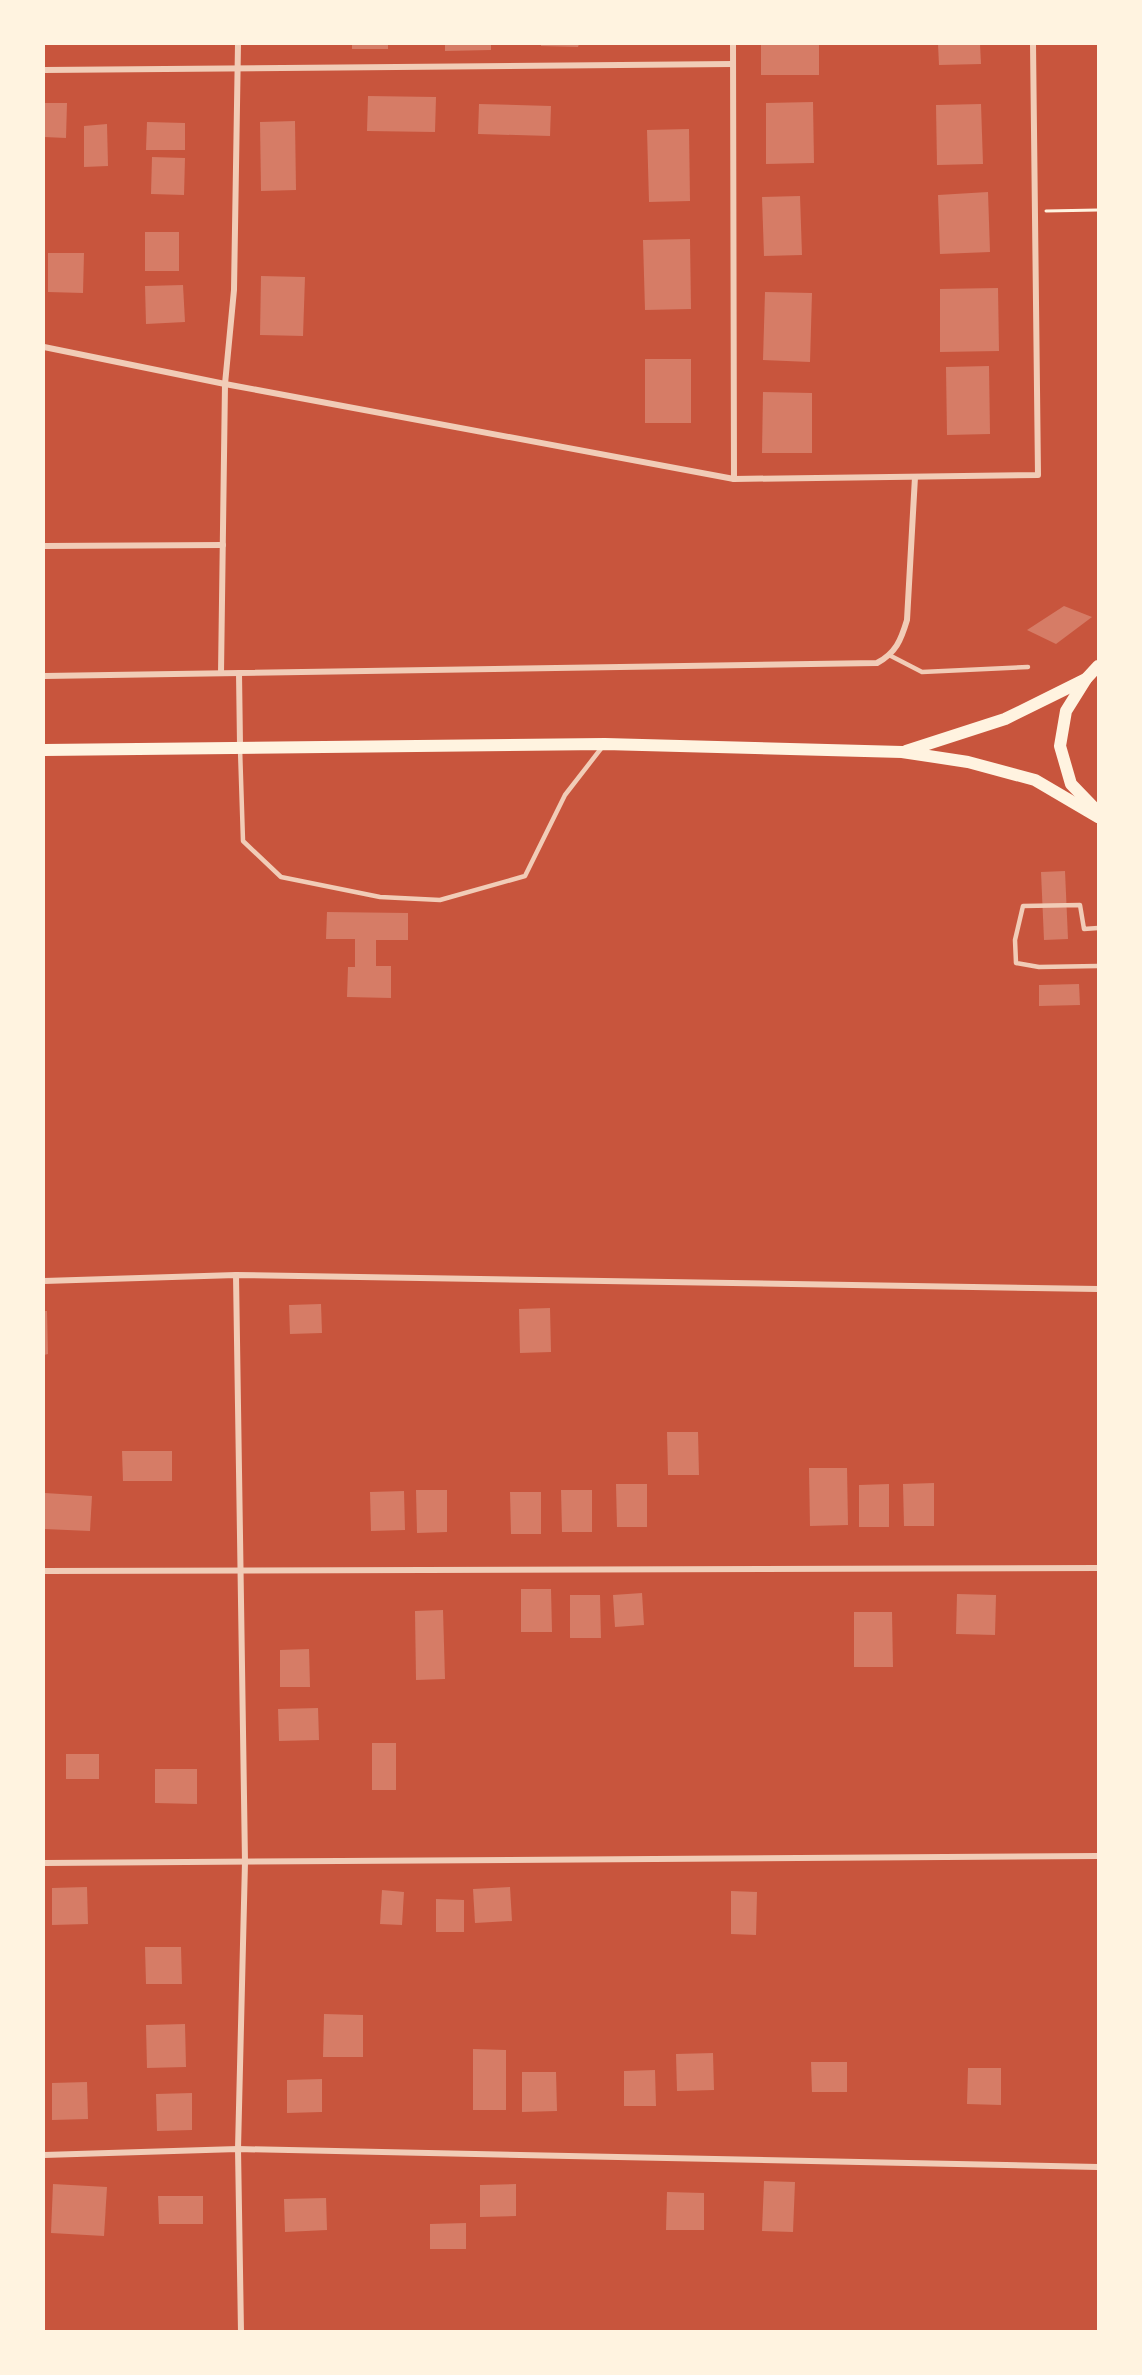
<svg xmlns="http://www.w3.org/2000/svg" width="1142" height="2375" viewBox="0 0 1142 2375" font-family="Commissioner,sans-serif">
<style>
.building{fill:#d67c66}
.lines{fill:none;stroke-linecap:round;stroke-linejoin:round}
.path{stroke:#fff3e0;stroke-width:3}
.service{stroke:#f1ccb7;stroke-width:4.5}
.minor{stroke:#f1ccb7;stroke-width:6}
.secondary{stroke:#fff3e0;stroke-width:12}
</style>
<rect width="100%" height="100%" fill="#c8553d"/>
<g class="building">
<rect x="352" y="44" width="36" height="5"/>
<polygon points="445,44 491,44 491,50 445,51"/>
<polygon points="541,44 579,44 578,47 541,46"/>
<rect x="761" y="44" width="58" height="31"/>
<polygon points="938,44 980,44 981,64 939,65"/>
<polygon points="368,96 436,97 435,132 367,131"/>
<polygon points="813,102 814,163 766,164 766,103"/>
<polygon points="44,103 67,103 66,138 44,137"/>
<polygon points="479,104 551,106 550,136 478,134"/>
<polygon points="981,104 983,164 937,165 936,105"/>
<polygon points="295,121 296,190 261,191 260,122"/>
<polygon points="147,122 185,123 185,150 146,150"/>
<polygon points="107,124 108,166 84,167 84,126"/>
<polygon points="689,129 690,201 649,202 647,130"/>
<polygon points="152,157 185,158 184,195 151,194"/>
<polygon points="988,192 990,252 940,254 938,195"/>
<polygon points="800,196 802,255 764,256 762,197"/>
<rect x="145" y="232" width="34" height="39"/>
<polygon points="690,239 691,309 645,310 643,240"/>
<polygon points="48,253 84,253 83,293 48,292"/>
<polygon points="261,276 305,277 303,336 260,335"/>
<polygon points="183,285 185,322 146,324 145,286"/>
<polygon points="998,288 999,351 940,352 940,289"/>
<polygon points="765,292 812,293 810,362 763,360"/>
<rect x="645" y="359" width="46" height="64"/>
<polygon points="989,366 990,434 947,435 946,367"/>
<polygon points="763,392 812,393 812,453 762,453"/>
<polygon points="1064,606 1092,617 1056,644 1027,630"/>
<polygon points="1065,871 1068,939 1044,940 1041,872"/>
<polygon points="327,912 408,913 408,940 376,940 376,966 391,966 391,998 347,997 348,967 355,967 355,939 326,939"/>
<polygon points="1079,984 1080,1005 1039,1006 1039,985"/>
<polygon points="321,1304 322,1333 290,1334 289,1305"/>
<polygon points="550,1308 551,1352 520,1353 519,1309"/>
<polygon points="44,1311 47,1311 48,1354 44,1355"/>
<polygon points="667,1432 698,1432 699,1475 668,1475"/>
<polygon points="122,1451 172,1451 172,1481 123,1481"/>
<polygon points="809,1468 847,1468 848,1525 810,1526"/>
<polygon points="934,1483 934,1526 904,1526 903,1484"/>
<polygon points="616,1484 647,1484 647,1527 617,1527"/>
<polygon points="889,1484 889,1527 859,1527 859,1485"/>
<polygon points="416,1490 447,1490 447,1532 417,1533"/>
<polygon points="561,1490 592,1490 592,1532 562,1532"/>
<polygon points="404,1491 405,1530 371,1531 370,1492"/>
<polygon points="510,1492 541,1492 541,1534 511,1534"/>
<polygon points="45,1493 92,1496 90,1531 44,1529"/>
<polygon points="521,1589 551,1589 552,1632 521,1632"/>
<polygon points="642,1593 644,1625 615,1627 613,1595"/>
<polygon points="957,1594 996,1595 995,1635 956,1634"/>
<polygon points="570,1595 600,1595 601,1638 570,1638"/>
<polygon points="443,1610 445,1679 416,1680 415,1611"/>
<polygon points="854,1612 892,1612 893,1667 854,1667"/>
<polygon points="309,1649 310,1687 280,1687 280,1650"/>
<polygon points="318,1708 319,1740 279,1741 278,1709"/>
<rect x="372" y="1743" width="24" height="47"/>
<rect x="66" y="1754" width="33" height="25"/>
<polygon points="155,1769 197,1769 197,1804 155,1803"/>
<polygon points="87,1887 88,1924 52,1925 52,1888"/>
<polygon points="510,1887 512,1921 475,1923 473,1889"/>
<polygon points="382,1890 404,1892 402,1925 380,1924"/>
<polygon points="731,1891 757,1892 756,1935 731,1934"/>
<polygon points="436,1899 464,1900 464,1932 436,1932"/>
<polygon points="145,1947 181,1947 182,1984 146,1984"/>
<polygon points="324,2014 363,2015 363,2057 323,2057"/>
<polygon points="185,2024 186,2067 147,2068 146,2025"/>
<polygon points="473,2049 506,2050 506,2110 473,2110"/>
<polygon points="713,2053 714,2090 677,2091 676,2054"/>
<polygon points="811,2062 847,2062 847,2092 812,2092"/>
<polygon points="968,2068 1001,2068 1001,2105 967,2104"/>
<polygon points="655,2070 656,2106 624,2106 624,2071"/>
<polygon points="522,2072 556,2072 557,2111 522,2112"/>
<polygon points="322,2079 322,2112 287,2113 287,2080"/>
<polygon points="87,2082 88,2119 52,2120 52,2083"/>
<polygon points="192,2093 192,2130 157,2131 156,2094"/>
<polygon points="764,2181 795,2182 793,2232 762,2231"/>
<polygon points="53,2184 107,2187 104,2236 51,2233"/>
<polygon points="516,2184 516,2216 480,2217 480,2185"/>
<polygon points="667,2192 704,2193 704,2230 666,2230"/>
<polygon points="158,2196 203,2196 203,2224 159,2224"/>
<polygon points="326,2198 327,2230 285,2232 284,2199"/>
<polygon points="466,2223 466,2249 430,2249 430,2224"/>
</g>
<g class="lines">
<polyline class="path" points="1046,211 1098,210"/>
<g class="service">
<polyline points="891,656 922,672 1028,667"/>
<polyline points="240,748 243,841 281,877 380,897 440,900 525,876 565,795 603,746"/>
<polyline points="1098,928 1084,929 1080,905 1023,906 1015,940 1016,963 1039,967 1098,966"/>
</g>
<g class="minor">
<polyline points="733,44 734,479"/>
<polyline points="44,70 733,64"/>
<polyline points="44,347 225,384 734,479 1038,475 1033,44"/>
<polyline points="44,546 223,545"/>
<polyline points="221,673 225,384 234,290 238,44"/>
<polyline points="239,673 240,745"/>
<path d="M 44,676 L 877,663 C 896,653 901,640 907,620 L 915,477"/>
<polyline points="236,1275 245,1862 238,2149 241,2332"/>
<polyline points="44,1281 236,1275 1098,1289"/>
<polyline points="44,1571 1098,1568"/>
<polyline points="44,1863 1098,1856"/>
<polyline points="44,2155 238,2149 1098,2167"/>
</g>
<g class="secondary">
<polyline points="1098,666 1086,679 1066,711 1060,746 1071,784 1098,812"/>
<polyline points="44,750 605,744 902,752 968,762 1035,780 1098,817"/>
<polyline points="906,751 1005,719 1086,679"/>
</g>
</g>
<rect width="1142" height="2375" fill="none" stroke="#fff3e0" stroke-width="90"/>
</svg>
